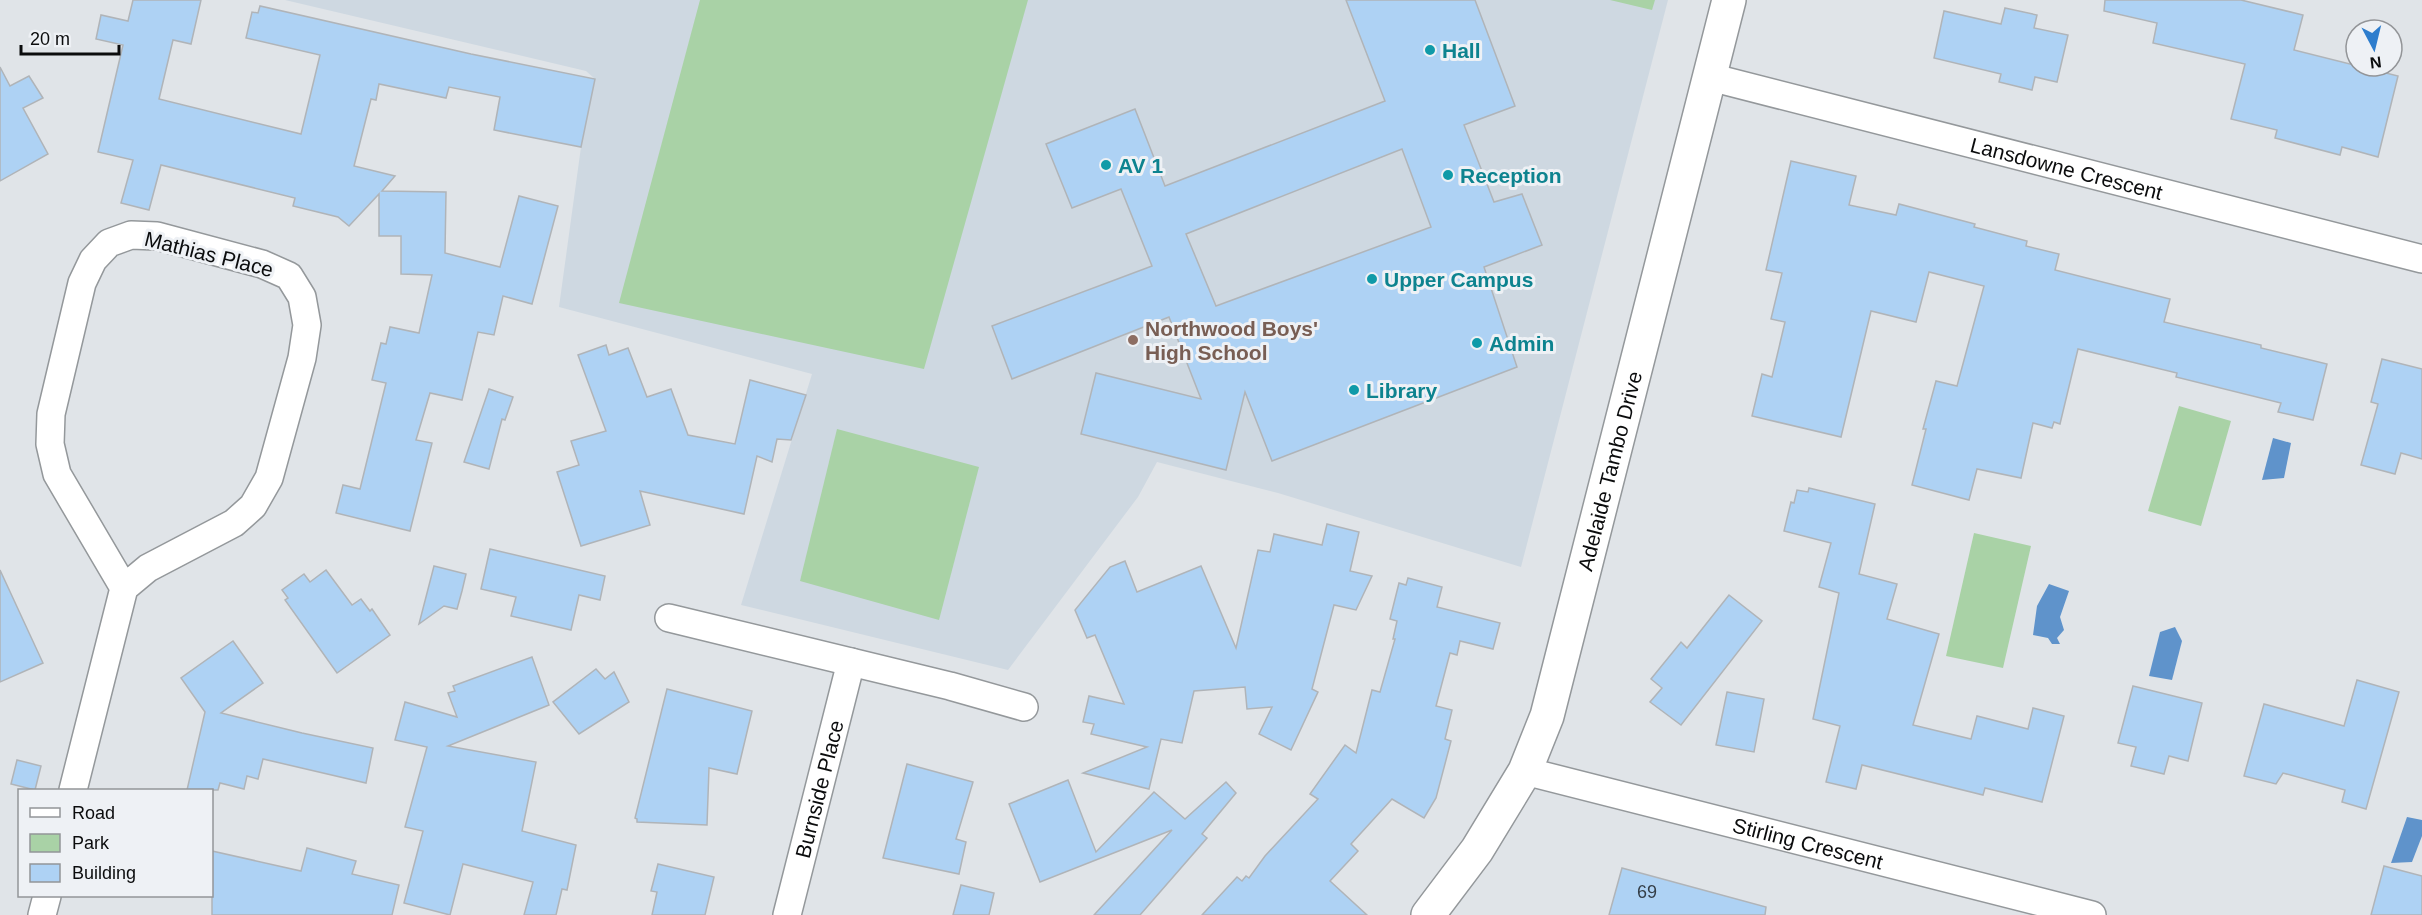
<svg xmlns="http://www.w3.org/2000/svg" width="2422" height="915" viewBox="0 0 2422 915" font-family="Helvetica,sans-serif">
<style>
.built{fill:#ced8e1}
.green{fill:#a9d2a6}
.water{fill:#5f93cb}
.building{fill:#aed2f4;stroke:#b0b4b8;stroke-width:1.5;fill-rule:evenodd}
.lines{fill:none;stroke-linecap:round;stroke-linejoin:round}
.minor-casing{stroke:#94989b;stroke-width:30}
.tertiary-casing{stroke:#94989b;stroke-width:36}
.minor{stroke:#fff;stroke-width:27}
.tertiary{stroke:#fff;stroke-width:33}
.culture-dot{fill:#0f9aa8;stroke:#eef1f5;stroke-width:2}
.education-dot{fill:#8d6e63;stroke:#eef1f5;stroke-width:2}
.labels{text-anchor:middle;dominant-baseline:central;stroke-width:6;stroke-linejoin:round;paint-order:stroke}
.number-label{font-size:18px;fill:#343e47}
.culture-label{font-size:21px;font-weight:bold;fill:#0d838f;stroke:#eef1f5;text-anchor:start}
.street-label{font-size:21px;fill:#0b0c0d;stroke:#eef1f5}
.education-label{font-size:21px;font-weight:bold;fill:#785e54;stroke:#eef1f5;text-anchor:start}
</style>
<rect width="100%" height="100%" fill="#e0e4e8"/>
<polygon class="built" points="285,0 1668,0 1521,567 1278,493 1157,462 1138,497 1008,670 741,605 812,374 559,307 581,147 595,79 586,71"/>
<g class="green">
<polygon points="700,0 1028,0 924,369 619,303"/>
<polygon points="1610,0 1655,0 1652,10"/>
<polygon points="2179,406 2231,421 2201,526 2148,511"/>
<polygon points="837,429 979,467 939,620 800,581"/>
<polygon points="1974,533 2031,546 2003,668 1946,656"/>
</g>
<g class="water">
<polygon points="2273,438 2291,443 2284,478 2262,480"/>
<polygon points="2049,584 2069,591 2060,617 2064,630 2057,638 2060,644 2052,644 2048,638 2033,635 2037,606"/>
<polygon points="2175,627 2182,641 2172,680 2149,676 2160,632"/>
<polygon points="2407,817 2422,820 2422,836 2412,862 2391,863"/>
</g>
<g class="building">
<polygon points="133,0 201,0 191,44 173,40 159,99 301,134 320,55 246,38 252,12 258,13 260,6 471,54 595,79 581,147 494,130 500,97 449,87 446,98 379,84 376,100 371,99 354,166 395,176 382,191 446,192 445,253 500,267 519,196 558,206 532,304 503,296 494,335 478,332 462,400 430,393 416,440 432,443 410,531 336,513 343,485 360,489 386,383 372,380 381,343 386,344 390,327 419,333 432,275 401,274 401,236 379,236 379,194 349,226 338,217 293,206 295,198 161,165 149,210 121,203 133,160 98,152 123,45 96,39 101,15 128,21"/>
<path d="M 1346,0 L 1475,0 L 1515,106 L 1464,125 L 1494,202 L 1522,194 L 1542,245 L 1484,267 L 1517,367 L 1272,461 L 1245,392 L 1226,470 L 1081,434 L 1096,373 L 1201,399 L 1169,317 L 1012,379 L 992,326 L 1152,266 L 1121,189 L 1072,208 L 1046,144 L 1135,109 L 1165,186 L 1385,101 ZM 1402,149 L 1431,227 L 1216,306 L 1186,234 Z"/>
<polygon points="2105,0 2241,0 2303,15 2294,50 2398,76 2378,157 2342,147 2340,155 2275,138 2277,130 2231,119 2245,64 2153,43 2157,23 2104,11"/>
<polygon points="2005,8 2037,15 2034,28 2068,35 2057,82 2035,77 2032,90 1999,82 2001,74 1934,58 1944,11 2001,24"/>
<polygon points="0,67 10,86 29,76 43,98 23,108 48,154 0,181"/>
<polygon points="1791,161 1856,176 1849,205 1896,215 1899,204 1975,224 1974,227 2027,241 2026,246 2059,254 2055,270 2170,299 2164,322 2261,345 2261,348 2327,364 2313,420 2278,412 2281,403 2176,377 2177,373 2078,349 2060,424 2054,422 2052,428 2033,423 2021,478 1977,469 1969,500 1912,485 1926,429 1923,429 1936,381 1957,386 1984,286 1929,272 1916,322 1871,311 1841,437 1752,416 1762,374 1772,377 1785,322 1771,319 1782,273 1766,270"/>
<polygon points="606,345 609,355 628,348 647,397 671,389 688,435 735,444 750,380 806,395 791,440 777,439 772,462 757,456 744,514 640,491 650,525 581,546 557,472 579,465 571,441 606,431 578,355"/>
<polygon points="2382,359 2422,369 2422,459 2401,453 2395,474 2361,465 2378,404 2371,402"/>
<polygon points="489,389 513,397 505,420 502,419 489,469 464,462"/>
<polygon points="1809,488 1875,504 1859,574 1897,584 1887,619 1939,634 1913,725 1971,739 1977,716 2028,729 2033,708 2064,716 2042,802 1985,788 1983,795 1862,765 1856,789 1826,782 1840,726 1813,719 1839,593 1819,587 1831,543 1784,531 1791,502 1794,503 1797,490 1808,492"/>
<polygon points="1327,524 1359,532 1350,571 1372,576 1356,610 1334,605 1312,689 1318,692 1291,750 1259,734 1272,707 1247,709 1245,687 1194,691 1182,743 1161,739 1149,789 1083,773 1147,747 1091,734 1094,724 1083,722 1089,696 1124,704 1095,635 1087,638 1075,610 1110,567 1125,561 1137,592 1201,566 1236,648 1258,550 1270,552 1274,534 1322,545"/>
<polygon points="490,549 605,576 600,600 579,595 571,630 511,616 516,597 481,589"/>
<polygon points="434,566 466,574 462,591 457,609 444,606 419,624"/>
<polygon points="0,570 43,663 0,682"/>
<polygon points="326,570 352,605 361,599 370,611 372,609 390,635 337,673 285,600 288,598 282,590 304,574 310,582"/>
<polygon points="1408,578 1442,587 1437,607 1500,623 1493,649 1460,641 1457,655 1450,653 1436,706 1452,710 1445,739 1451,741 1436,798 1424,818 1392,799 1351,844 1358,851 1330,881 1367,915 1202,915 1237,877 1242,881 1246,876 1249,878 1265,856 1318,799 1310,794 1345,745 1356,753 1372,690 1380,692 1395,639 1393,639 1397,621 1390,619 1399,583 1406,585"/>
<polygon points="1729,595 1762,621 1681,725 1650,702 1662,688 1651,679 1681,642 1687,648"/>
<polygon points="233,641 263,683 221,713 302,733 373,748 366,783 263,759 258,779 247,776 244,789 220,783 218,790 187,790 205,712 181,678"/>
<polygon points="532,657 549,705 448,746 536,762 522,831 576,845 567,890 562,889 556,915 524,915 533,882 463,864 450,915 404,903 423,831 405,827 427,747 395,740 405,702 457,717 448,693 455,691 453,686"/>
<polygon points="596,669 605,679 614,672 629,702 579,734 553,702"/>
<polygon points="2357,680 2399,692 2366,809 2342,802 2345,790 2283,773 2276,784 2244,776 2264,704 2344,726"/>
<polygon points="2133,686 2202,703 2188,761 2169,756 2164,774 2131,766 2136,747 2118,743"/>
<polygon points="667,689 752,711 737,774 709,768 707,825 637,822 637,819 635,818"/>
<polygon points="1727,692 1764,699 1754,752 1716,745"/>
<polygon points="17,760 41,766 35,790 11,784"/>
<polygon points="907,764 973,782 956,839 966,842 959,874 883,858"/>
<polygon points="1068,780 1096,852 1154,792 1185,819 1226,782 1236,793 1202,834 1207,838 1140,915 1094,915 1172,830 1040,882 1009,804"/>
<polygon points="307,848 356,861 352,874 399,885 392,915 212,915 212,851 301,871"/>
<polygon points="658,864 714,877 705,915 652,915 657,892 651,891"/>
<polygon points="2384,866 2422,876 2422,915 2371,915"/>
<polygon points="1622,868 1766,907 1765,915 1609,915"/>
<polygon points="961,885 994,893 989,915 953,915"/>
</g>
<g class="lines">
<defs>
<g id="minor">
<path id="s1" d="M 1710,77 L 2422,259"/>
<polyline points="669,618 950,686 1024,707"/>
<path id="s2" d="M 1525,771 L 2092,915"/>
<polyline points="73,790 124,588 148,568 234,523 253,506 269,478 302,358 307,325 302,297 289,276 262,264 157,236 131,235 109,243 93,260 82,283 51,414 50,444 57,474 124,588"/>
<polyline points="42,915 47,896"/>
<path id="s3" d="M 787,915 L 851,662"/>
</g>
<g id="tertiary">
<path id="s4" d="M 1428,915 L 1477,850 L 1525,771 L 1547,716 L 1729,0"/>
</g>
</defs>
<use href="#minor" class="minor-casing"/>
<use href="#tertiary" class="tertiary-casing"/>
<use href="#minor" class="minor"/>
<use href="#tertiary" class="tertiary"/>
</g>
<g class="culture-dot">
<circle cx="1430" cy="50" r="6"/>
<circle cx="1106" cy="165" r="6"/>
<circle cx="1448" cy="175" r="6"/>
<circle cx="1372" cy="279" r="6"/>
<circle cx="1477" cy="343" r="6"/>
<circle cx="1354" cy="390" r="6"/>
</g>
<circle class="education-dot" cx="1133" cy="340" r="6"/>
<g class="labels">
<g class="number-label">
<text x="1647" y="892">69</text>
</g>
<g class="culture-label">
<text x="1442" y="50">Hall</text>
<text x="1118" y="165">AV 1</text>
<text x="1460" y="175">Reception</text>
<text x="1384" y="279">Upper Campus</text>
<text x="1489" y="343">Admin</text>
<text x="1366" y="390">Library</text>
</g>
<g class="street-label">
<text stroke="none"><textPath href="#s1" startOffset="368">Lansdowne Crescent</textPath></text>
<text transform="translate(209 254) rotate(14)">Mathias Place</text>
<text stroke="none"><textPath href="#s4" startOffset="486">Adelaide Tambo Drive</textPath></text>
<text stroke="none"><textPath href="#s3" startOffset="130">Burnside Place</textPath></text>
<text stroke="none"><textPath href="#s2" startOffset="292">Stirling Crescent</textPath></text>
</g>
<g class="education-label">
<text x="1145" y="328">Northwood Boys'<tspan x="1145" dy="24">High School</tspan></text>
</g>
</g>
<rect x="18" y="789" width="195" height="108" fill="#eef1f5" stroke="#939598" stroke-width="1.5"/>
<rect x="30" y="808" width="30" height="9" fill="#ffffff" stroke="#939598" stroke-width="1.5"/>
<text x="72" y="819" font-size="18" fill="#0b0c0d">Road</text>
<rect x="30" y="834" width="30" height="18" fill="#a9d2a6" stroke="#939598" stroke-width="1.5"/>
<text x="72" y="849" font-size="18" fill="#0b0c0d">Park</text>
<rect x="30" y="864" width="30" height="18" fill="#aed2f4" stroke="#939598" stroke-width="1.5"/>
<text x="72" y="879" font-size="18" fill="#0b0c0d">Building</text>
<g transform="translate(2374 48) rotate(173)"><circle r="28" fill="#eef1f5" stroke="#939598" stroke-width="1.5"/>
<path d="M0-4.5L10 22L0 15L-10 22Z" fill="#2d7dcd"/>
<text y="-9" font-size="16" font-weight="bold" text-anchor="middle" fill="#0b0c0d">N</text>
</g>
<path d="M21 45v9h98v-9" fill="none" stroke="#0b0c0d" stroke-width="3"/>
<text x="30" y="45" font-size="18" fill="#0b0c0d" stroke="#eef1f5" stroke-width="4.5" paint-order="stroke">20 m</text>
</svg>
